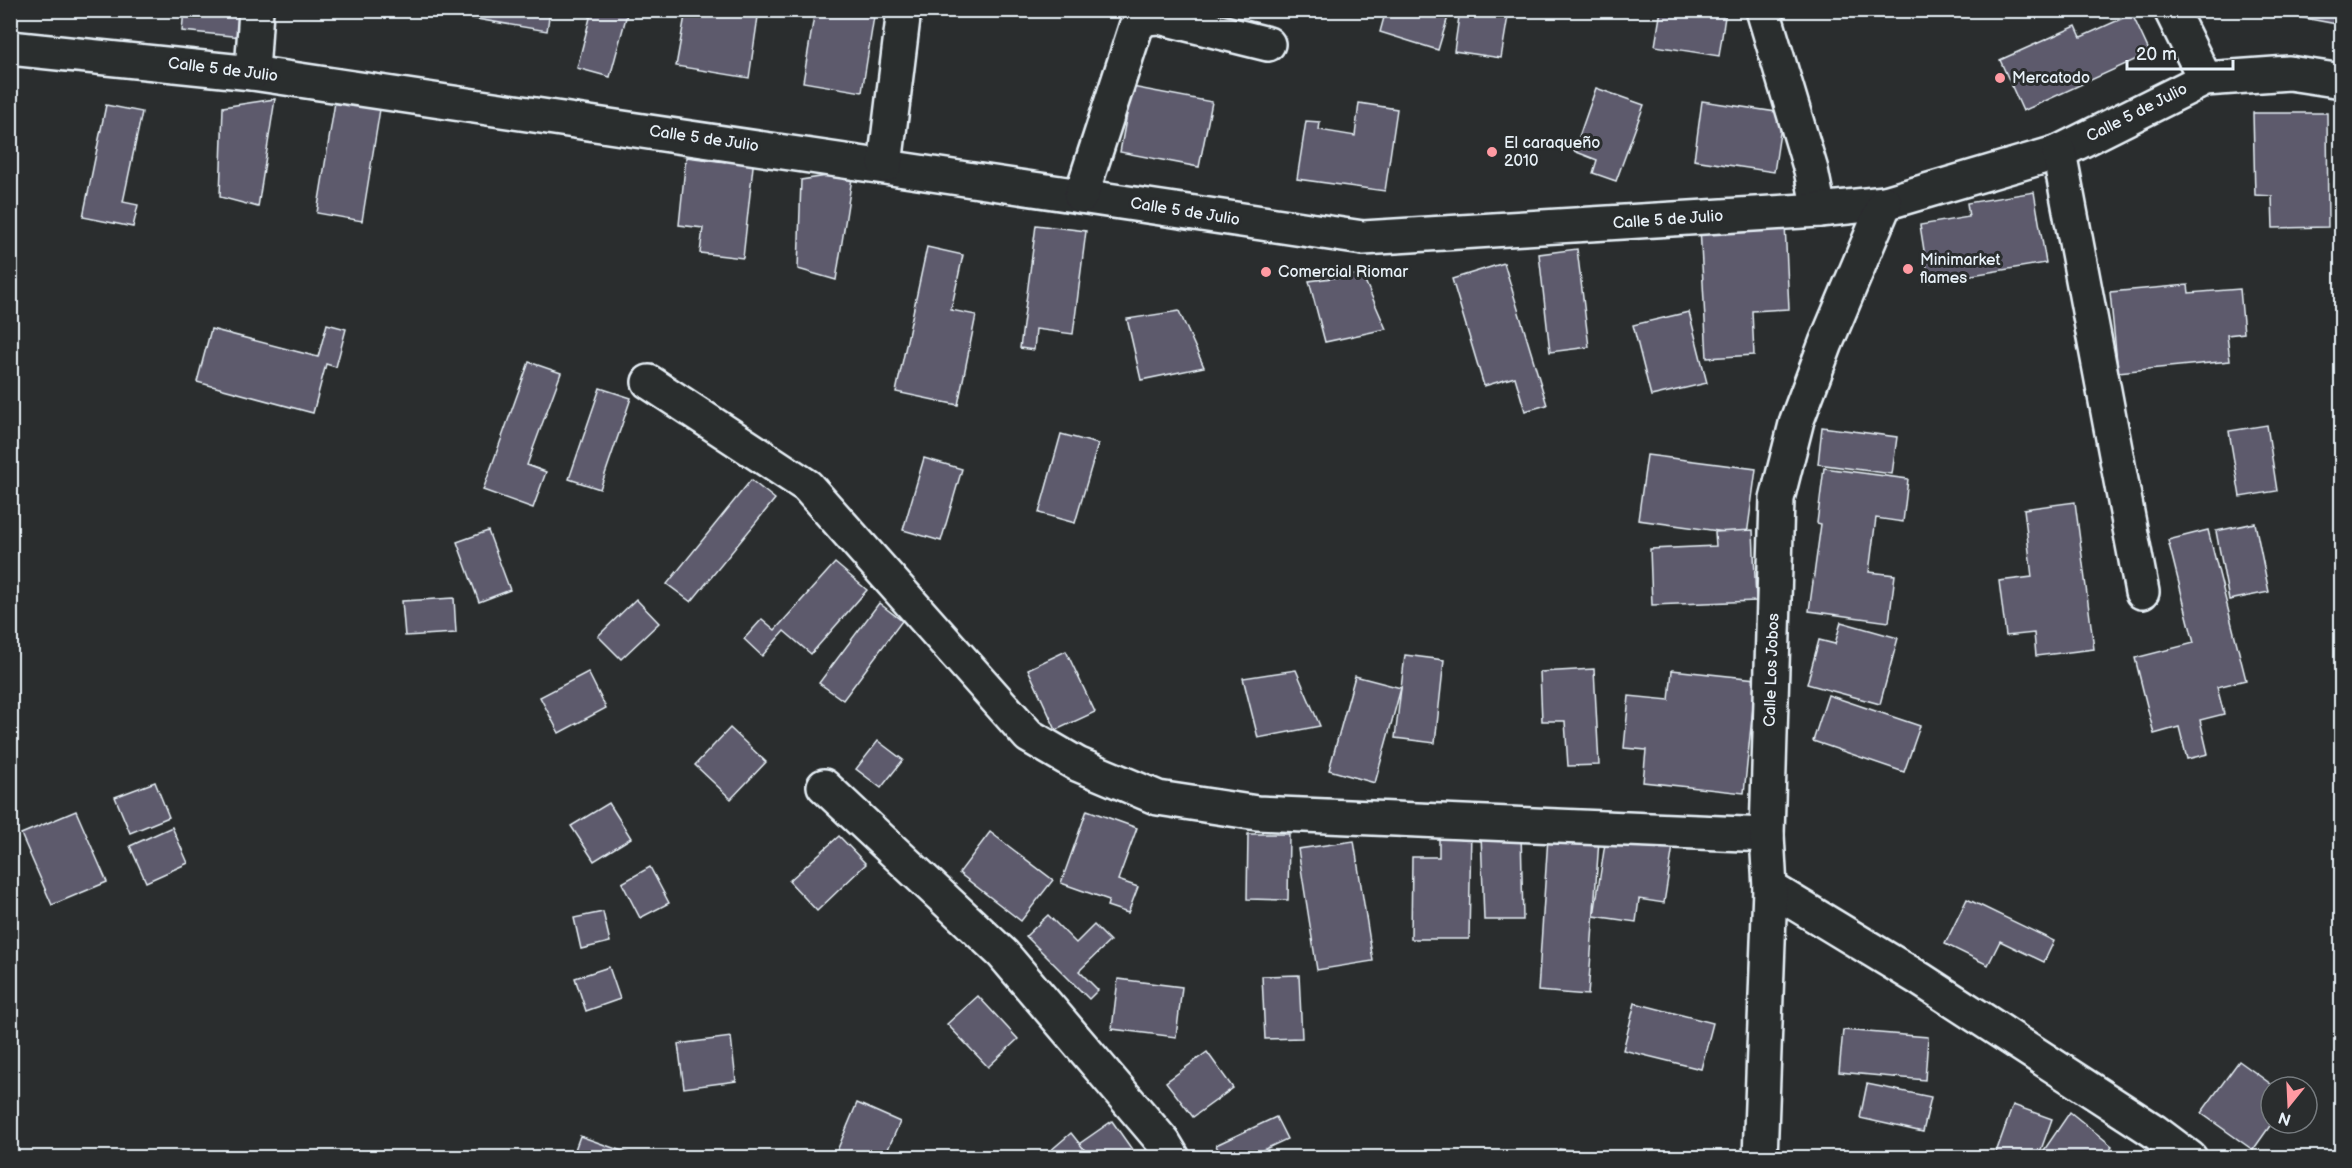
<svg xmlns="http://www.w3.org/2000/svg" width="2352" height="1168" viewBox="0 0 2352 1168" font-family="'Balsamiq Sans',sans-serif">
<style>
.building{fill:#5d5a6c;stroke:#e8f1f8;stroke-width:1.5}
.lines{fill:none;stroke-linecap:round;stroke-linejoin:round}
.minor-casing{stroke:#e8f1f8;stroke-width:38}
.minor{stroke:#2a2d2e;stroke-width:33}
.poi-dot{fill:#ff9aa2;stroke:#2a2d2e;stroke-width:2}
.labels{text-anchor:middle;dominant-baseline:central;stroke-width:6;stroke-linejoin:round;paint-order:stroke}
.street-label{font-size:16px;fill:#e8f1f8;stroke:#2a2d2e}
.poi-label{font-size:16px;fill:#e8f1f8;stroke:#2a2d2e;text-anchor:start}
</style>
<rect width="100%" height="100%" fill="#2a2d2e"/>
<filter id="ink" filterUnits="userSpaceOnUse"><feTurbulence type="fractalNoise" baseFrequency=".0167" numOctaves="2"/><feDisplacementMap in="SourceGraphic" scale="12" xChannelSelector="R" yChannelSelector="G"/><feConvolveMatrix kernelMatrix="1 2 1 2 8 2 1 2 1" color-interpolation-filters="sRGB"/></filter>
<g filter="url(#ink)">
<g class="building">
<polygon points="184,10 245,10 242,37 182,31"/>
<polygon points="320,10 367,10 367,15"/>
<polygon points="424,10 550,10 547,31"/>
<polygon points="592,10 628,10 610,77 577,68"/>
<polygon points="686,10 759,10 749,78 676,66"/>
<polygon points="815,10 875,10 862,92 803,82"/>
<polygon points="1386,10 1450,10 1438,50 1380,32"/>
<polygon points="1460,10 1509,10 1501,58 1454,51"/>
<polygon points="1661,10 1726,10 1719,56 1655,46"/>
<polygon points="2261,10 2342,10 2342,25"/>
<polygon points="2132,14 2150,53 2023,111 2000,60 2076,26 2081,37"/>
<polygon points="1132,87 1212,102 1199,167 1120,152"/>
<polygon points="1596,88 1644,105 1616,181 1593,173 1597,160 1574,151"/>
<polygon points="336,96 381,103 362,221 317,213"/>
<polygon points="275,99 258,207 220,197 223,107"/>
<polygon points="1702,101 1783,113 1774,172 1694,160"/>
<polygon points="1359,103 1397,109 1385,191 1297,179 1306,121 1320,122 1319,130 1355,136"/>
<polygon points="106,105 142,112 123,202 138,205 133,227 83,217"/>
<polygon points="2253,113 2327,113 2328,227 2273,228 2272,196 2255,195"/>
<polygon points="727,145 755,148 743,258 700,253 703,228 679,225 686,157 725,162"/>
<polygon points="853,172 836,280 798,269 801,180"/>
<polygon points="2034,192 2046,263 1929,282 1920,225 1969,217 1967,203"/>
<polygon points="1785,224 1789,309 1752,311 1754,355 1707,358 1700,227"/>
<polygon points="1036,225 1086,231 1073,334 1036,329 1034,350 1020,348"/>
<polygon points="927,247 963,255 951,310 976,315 958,405 896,392"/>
<polygon points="1577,249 1589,347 1550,352 1539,254"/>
<polygon points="1504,263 1547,405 1525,411 1515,377 1484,386 1452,279"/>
<polygon points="1362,274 1386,329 1325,342 1309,281"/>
<polygon points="2188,285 2189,293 2240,289 2244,333 2227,335 2230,361 2118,372 2110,292"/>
<polygon points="1179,311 1204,367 1141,380 1127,319"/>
<polygon points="1689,312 1707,383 1651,396 1633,325"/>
<polygon points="327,324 346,329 336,367 326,364 313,413 197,382 211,329 318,357"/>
<polygon points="529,362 561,373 527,465 546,472 533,508 483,490"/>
<polygon points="600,388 631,398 600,489 569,479"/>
<polygon points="2267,425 2277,491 2240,497 2229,431"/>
<polygon points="1822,427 1897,437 1892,474 1818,464"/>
<polygon points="1061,434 1098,444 1075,523 1039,513"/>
<polygon points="1647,455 1756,469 1747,535 1638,520"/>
<polygon points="924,458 962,469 941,541 903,530"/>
<polygon points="1824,468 1908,479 1903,522 1876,518 1869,572 1895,575 1889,622 1809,611 1821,524 1817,523"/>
<polygon points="751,480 775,499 691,602 667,584"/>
<polygon points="2075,502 2094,649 2036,656 2034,633 2006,636 1999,581 2032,577 2024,509"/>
<polygon points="2255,523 2269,592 2229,600 2216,531"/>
<polygon points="1753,530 1756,601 1652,605 1650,549 1716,546 1715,532"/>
<polygon points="2208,530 2246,680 2217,687 2224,714 2200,720 2208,754 2187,759 2179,727 2154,734 2135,658 2194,643 2168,540"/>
<polygon points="488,531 510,590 479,602 457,542"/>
<polygon points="835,563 867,590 811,654 784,631 762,656 744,639 762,619 775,630"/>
<polygon points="454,598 456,633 405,636 402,601"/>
<polygon points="636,599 659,623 621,659 598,636"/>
<polygon points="879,603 902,621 843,700 819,683"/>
<polygon points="1841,622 1898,638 1880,704 1807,684 1819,640 1835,644"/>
<polygon points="1066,651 1095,712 1056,730 1028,669"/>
<polygon points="1405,655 1444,660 1435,743 1395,738"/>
<polygon points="1594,669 1599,765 1568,766 1565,721 1542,721 1540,672"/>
<polygon points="1296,670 1320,726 1258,738 1243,678"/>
<polygon points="1672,670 1756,679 1744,793 1643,782 1646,750 1624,748 1629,696 1669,700"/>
<polygon points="588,672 606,708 559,733 540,697"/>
<polygon points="1355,676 1401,688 1375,783 1329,770"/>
<polygon points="1828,695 1920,726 1904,772 1813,741"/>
<polygon points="730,728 766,762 731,799 695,765"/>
<polygon points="878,741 903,760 881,788 856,769"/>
<polygon points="155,782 169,817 130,833 115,797"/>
<polygon points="609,803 631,838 594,861 571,826"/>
<polygon points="1087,810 1137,828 1118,880 1138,887 1128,913 1107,906 1109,900 1061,883"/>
<polygon points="76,811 107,882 52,905 21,834"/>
<polygon points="172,827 188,863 146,882 130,846"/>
<polygon points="1439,827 1471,828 1469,939 1411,939 1412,857 1439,857"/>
<polygon points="990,832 1053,880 1021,921 959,873"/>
<polygon points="1521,832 1523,920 1484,920 1481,833"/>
<polygon points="1248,834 1289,834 1288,900 1247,899"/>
<polygon points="839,836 866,864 817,911 789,881"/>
<polygon points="1548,837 1599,840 1588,995 1538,991"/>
<polygon points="1606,837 1673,846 1664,903 1639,899 1636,922 1594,916"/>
<polygon points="1354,841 1373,961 1317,970 1298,849"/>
<polygon points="650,867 669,903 640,918 622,883"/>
<polygon points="1967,899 2054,941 2044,962 2000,941 1988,965 1945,944"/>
<polygon points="603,912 610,942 581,949 574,918"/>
<polygon points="1048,915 1076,943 1094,925 1110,941 1079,971 1098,990 1089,999 1026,936"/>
<polygon points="609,967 620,999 586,1011 575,978"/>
<polygon points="1299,975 1302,1038 1265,1039 1262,976"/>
<polygon points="1118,979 1182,987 1176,1037 1112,1029"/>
<polygon points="978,996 1018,1039 988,1067 947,1024"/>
<polygon points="1635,1003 1713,1023 1701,1069 1623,1050"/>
<polygon points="1843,1030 1928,1037 1925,1080 1839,1072"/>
<polygon points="731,1037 736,1081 684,1088 678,1044"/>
<polygon points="1207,1052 1233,1088 1193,1117 1166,1082"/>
<polygon points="2239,1061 2275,1087 2271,1087 2272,1123 2253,1150 2201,1113"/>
<polygon points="1867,1084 1931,1097 1923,1132 1860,1118"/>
<polygon points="857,1103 900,1122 884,1158 834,1158"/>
<polygon points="2013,1105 2052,1119 2038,1158 1994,1158"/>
<polygon points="2070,1112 2112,1146 2107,1158 2040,1156"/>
<polygon points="1276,1117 1287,1139 1263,1150 1266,1158 1221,1158 1216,1145"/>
<polygon points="1112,1121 1138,1158 1088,1158 1079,1144"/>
<polygon points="1071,1133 1091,1158 1042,1158"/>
<polygon points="580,1136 641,1158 572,1158"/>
<polygon points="1559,1149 1640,1158 1558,1158"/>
</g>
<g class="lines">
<defs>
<g id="minor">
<polyline points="1763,10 1811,170 1819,210"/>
<polyline points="2171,10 2205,79"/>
<polyline points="10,48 252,73 1363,238 1819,210 1885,203 2059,152 2205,79 2289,73 2342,81"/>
<polyline points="252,73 256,10"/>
<polyline points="2059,152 2142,592"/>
<polyline points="885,165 904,10"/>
<polyline points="1081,196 1136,27 1145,18 1159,17 1268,44"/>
<polyline points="649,382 807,486 1029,736 1077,764 1158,798 1257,813 1767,835"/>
<polyline points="824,786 1003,954 1164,1143 1173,1158"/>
<polyline points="1770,888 1920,979 2154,1131 2190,1158"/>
<polyline points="1760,1158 1770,888 1767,835 1777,499 1797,420 1826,343 1885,203"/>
</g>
</defs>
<use href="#minor" class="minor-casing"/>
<use href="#minor" class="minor"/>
</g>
</g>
<g class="poi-dot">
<circle cx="2000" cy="78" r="6"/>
<circle cx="1492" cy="152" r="6"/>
<circle cx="1908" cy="269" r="6"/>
<circle cx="1266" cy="272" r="6"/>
</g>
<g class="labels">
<g class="street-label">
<text transform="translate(223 70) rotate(7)">Calle 5 de Julio</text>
<text transform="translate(2137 113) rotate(-27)">Calle 5 de Julio</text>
<text transform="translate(704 139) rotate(8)">Calle 5 de Julio</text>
<text transform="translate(1185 212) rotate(9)">Calle 5 de Julio</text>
<text transform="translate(1668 220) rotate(-4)">Calle 5 de Julio</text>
<text transform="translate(1772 670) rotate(-88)">Calle Los Jobos</text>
</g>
<g class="poi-label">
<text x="2012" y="78">Mercatodo</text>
<text x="1504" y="143">El caraqueño<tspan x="1504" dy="18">2010</tspan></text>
<text x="1920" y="260">Minimarket<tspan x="1920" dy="18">flames</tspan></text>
<text x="1278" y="272">Comercial Riomar</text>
</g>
</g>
<rect width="2352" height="1168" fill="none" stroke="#2a2d2e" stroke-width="36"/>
<rect x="18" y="18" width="2316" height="1132" fill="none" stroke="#e8f1f8" stroke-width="2" filter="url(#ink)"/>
<g transform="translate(2289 1105) rotate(198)"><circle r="28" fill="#2a2d2e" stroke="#767b7f" stroke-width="1.5"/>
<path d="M0-4.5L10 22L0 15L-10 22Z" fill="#ff9aa2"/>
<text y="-9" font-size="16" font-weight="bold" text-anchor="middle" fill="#e8f1f8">N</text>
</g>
<path d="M2127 60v9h106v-9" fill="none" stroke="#e8f1f8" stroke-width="3"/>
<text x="2136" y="60" font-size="18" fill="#e8f1f8" stroke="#2a2d2e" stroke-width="4.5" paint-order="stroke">20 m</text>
</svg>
